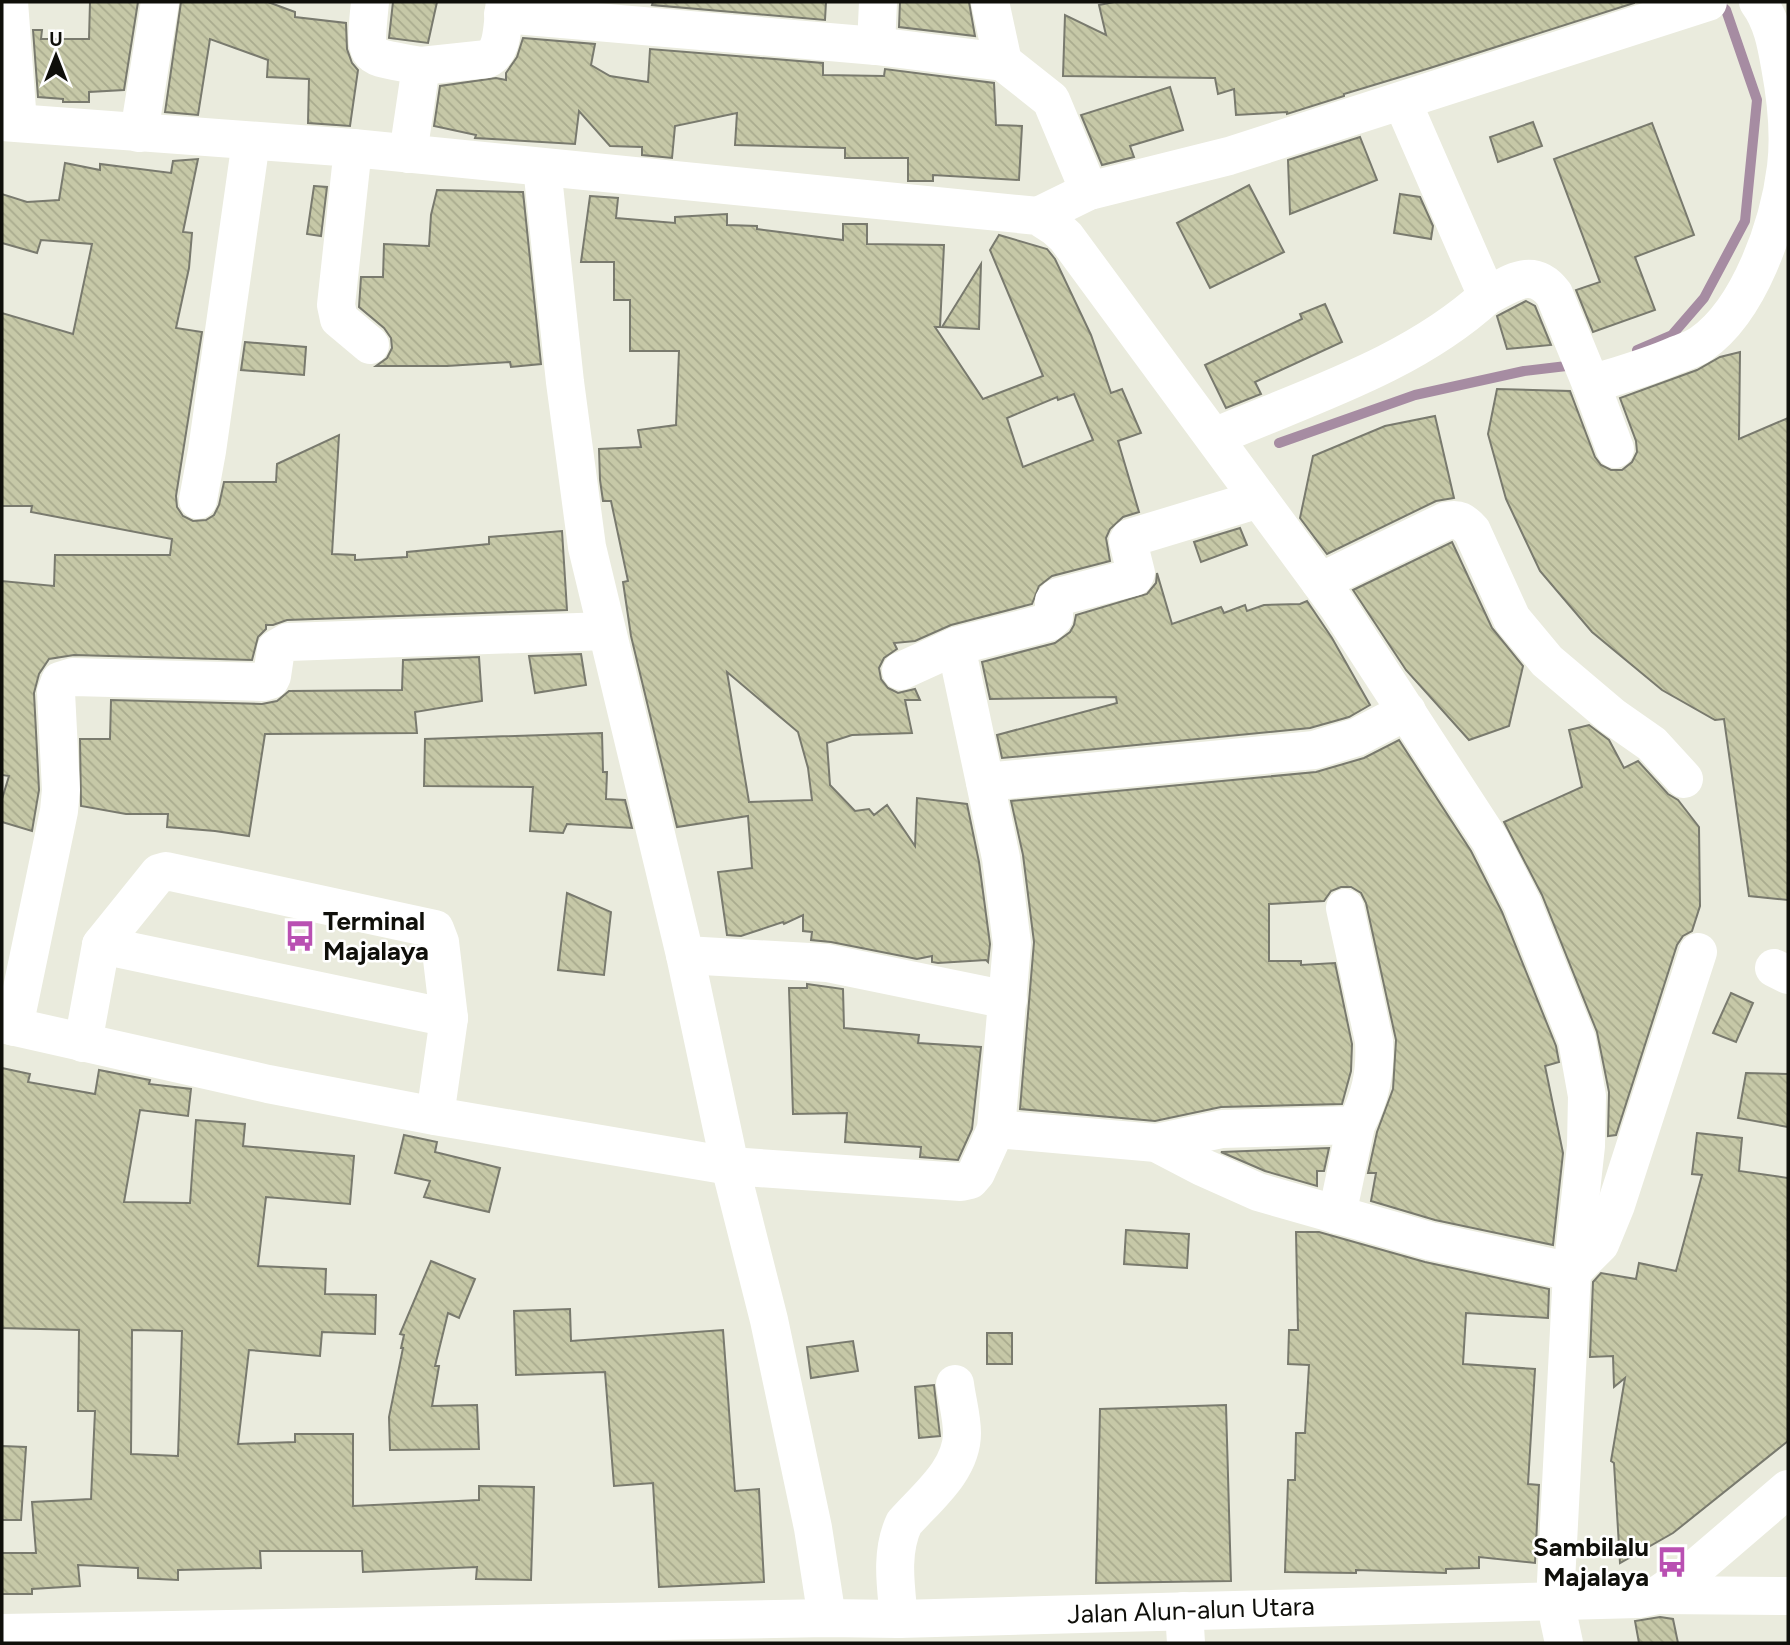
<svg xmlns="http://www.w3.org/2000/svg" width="1790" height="1645" viewBox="0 0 1790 1645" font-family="Figtree,sans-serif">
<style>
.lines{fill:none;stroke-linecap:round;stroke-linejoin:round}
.stream{stroke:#a68ca2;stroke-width:10}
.building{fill:url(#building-back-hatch);stroke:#797a6e;stroke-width:2;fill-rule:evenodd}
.minor{stroke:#fff;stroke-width:38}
.major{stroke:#fff;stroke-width:38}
.labels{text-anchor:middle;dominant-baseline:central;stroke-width:5;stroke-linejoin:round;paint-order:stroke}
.poi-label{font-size:26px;font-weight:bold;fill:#0f0f0a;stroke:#fff;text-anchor:start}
.street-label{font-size:26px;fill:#0f0f0a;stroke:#fff}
</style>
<defs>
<pattern id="building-back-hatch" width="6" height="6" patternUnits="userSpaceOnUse" patternTransform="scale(1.75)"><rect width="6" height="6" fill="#c6c8a7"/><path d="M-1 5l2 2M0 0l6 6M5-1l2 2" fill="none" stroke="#a9ab8e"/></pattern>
</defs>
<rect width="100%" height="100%" fill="#eaebdd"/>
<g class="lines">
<g class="stream">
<polyline points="1637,350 1672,335 1704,298 1745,221 1757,100 1726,10 1717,2"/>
<polyline points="1279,443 1415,395 1524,371 1575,365"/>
</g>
</g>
<g class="building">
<polygon points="90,2 138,2 124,90 89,92 89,102 63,102 63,99 38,97 33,30 42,30 41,39 89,39"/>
<polygon points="181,2 268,2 295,12 295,17 346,23 347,49 352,63 358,70 350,126 308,123 309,79 267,77 268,60 210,39 198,115 165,112"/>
<polygon points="393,2 437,2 428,43 389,38"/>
<polygon points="653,2 826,2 825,20 652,5"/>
<polygon points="900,2 969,2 975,36 899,27"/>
<polygon points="1114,2 1634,2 1634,3 1430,68 1344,94 1344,96 1287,114 1287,112 1236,115 1234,89 1218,94 1215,78 1063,76 1065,15 1106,35 1099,5"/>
<polygon points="523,38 595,44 591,65 610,76 648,82 650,49 823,63 823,75 884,76 885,69 994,83 996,125 1022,126 1019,180 933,175 933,181 908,181 908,158 845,158 845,148 735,145 737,113 675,126 672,158 642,155 642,147 610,146 579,111 575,144 475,138 476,135 434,126 440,86 496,78 506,80 506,73 517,57"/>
<polygon points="1170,87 1183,130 1130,146 1134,157 1102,165 1081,115"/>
<polygon points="1533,122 1542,146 1498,162 1490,137"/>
<polygon points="1652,123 1694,235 1635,257 1655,310 1593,332 1576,290 1600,282 1554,159"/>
<polygon points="1360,137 1377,180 1290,214 1288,160"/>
<polygon points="198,159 183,232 192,233 189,268 176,328 202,332 176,496 177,507 183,516 193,521 206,520 214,515 219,505 224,482 276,482 277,464 339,435 332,554 355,555 355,560 407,557 407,552 489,544 489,537 562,531 567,610 287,620 273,625 266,625 266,629 258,637 252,660 74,655 49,659 39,674 34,693 39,790 32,831 2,822 2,799 9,776 2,775 2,581 54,586 55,555 170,555 172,539 31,512 32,506 2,506 2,313 73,334 92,244 41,240 37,253 2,243 2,194 27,202 59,200 65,163 100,170 100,164 171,173 173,161"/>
<polygon points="1249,185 1284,252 1210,288 1177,223"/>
<polygon points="314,186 327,187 321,236 307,234"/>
<polygon points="437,190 523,192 541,364 511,367 510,362 447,366 376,366 387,358 392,348 391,338 384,328 359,307 361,277 383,277 384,244 429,246 431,215"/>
<polygon points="1400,194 1420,197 1433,226 1431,239 1394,233"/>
<path d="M 590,196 L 618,198 L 616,218 L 675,223 L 675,217 L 727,214 L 727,225 L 757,226 L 757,229 L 843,240 L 843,224 L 867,224 L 867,244 L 944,245 L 940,327 L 935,327 L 983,399 L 1043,376 L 990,250 L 999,235 L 1047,249 L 1055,259 L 1091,335 L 1111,393 L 1122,389 L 1141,433 L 1118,441 L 1139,512 L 1123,517 L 1110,529 L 1106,538 L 1110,561 L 1052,576 L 1039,586 L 1032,604 L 951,625 L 915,641 L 894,643 L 897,649 L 884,658 L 879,668 L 881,679 L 888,688 L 898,693 L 915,689 L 920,700 L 905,700 L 912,733 L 852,735 L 827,743 L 830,785 L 855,811 L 869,809 L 874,815 L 887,805 L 915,846 L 917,798 L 967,804 L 979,862 L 990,944 L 988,962 L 986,960 L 938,963 L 932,962 L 932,956 L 917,959 L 831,942 L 811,940 L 812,932 L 803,931 L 803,915 L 784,924 L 783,922 L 741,936 L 727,935 L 718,872 L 752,868 L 748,816 L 677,827 L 631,636 L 623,582 L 628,581 L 611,501 L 603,501 L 600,480 L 599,449 L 641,447 L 638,430 L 676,425 L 679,351 L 630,351 L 630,300 L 614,300 L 614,262 L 581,262 ZM 1074,394 L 1093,440 L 1023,467 L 1007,418 L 1057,397 L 1058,400 ZM 727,672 L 798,732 L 808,768 L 812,800 L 749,802 Z"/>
<polygon points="981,264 979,329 942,327"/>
<polygon points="1526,301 1535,306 1551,345 1507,349 1497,316"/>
<polygon points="1325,304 1342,342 1255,382 1261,394 1226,408 1205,365 1302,319 1300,314"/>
<polygon points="245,342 306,347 304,375 241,370"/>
<polygon points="1740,352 1739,439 1788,418 1788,900 1749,896 1724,719 1715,720 1662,690 1592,632 1540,571 1506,499 1488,434 1497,389 1570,391 1595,457 1601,465 1611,470 1622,470 1632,462 1637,452 1636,441 1620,398 1697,370 1720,357"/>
<polygon points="1435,416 1454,498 1436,501 1327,554 1300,518 1313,456 1385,426"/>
<polygon points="1240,528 1247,545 1201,562 1194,542"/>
<polygon points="1452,542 1492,628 1523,666 1509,726 1469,740 1406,670 1353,590"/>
<polygon points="1157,573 1172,624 1221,607 1224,613 1245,605 1247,611 1264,605 1300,604 1307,601 1332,638 1370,705 1349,717 1310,728 1002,758 997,735 1117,703 1116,697 990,699 982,662 1055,643 1070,632 1074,625 1076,615 1147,594 1156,583"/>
<polygon points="581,654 586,685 535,693 529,656"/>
<polygon points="479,657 482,701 415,712 417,733 265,734 249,836 215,831 167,827 168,814 126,814 81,806 80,739 110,739 111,700 262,704 277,701 289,691 402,690 403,660"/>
<polygon points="1589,725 1609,740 1624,768 1638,761 1668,794 1678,800 1699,827 1700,906 1692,931 1683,936 1677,945 1616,1135 1608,1136 1609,1092 1597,1032 1542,895 1504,822 1582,787 1569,730"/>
<polygon points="602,733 603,772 607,772 606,799 625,800 632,828 567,824 563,833 530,831 533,787 424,786 425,739"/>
<polygon points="1399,740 1471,851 1502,912 1556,1046 1559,1062 1545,1066 1563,1153 1553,1245 1435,1220 1371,1201 1376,1173 1368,1173 1377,1132 1393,1089 1396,1040 1366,903 1361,893 1351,887 1341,887 1331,891 1324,901 1269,904 1269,961 1301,961 1301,965 1335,963 1352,1044 1351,1071 1342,1104 1221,1107 1155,1121 1020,1109 1034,942 1023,855 1011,801 1316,772 1364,758"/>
<polygon points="567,893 611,912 604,975 558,970"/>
<polygon points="807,984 843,989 844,1028 919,1035 918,1043 981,1047 972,1129 958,1160 920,1157 921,1147 845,1142 847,1113 793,1114 789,988 807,988"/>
<polygon points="1731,993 1753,1003 1736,1042 1713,1033"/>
<path d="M 2,1068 L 30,1074 L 28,1082 L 95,1094 L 99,1070 L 150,1080 L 149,1084 L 191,1089 L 188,1116 L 140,1110 L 124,1202 L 190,1203 L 196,1120 L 245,1124 L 243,1146 L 354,1156 L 350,1204 L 266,1197 L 258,1266 L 326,1269 L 325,1294 L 376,1295 L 375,1334 L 322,1332 L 320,1356 L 249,1350 L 238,1444 L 295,1442 L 295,1434 L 353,1434 L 353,1506 L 479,1500 L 479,1486 L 534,1487 L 531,1580 L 476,1579 L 477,1567 L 363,1572 L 362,1551 L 260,1551 L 261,1568 L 178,1570 L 178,1580 L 138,1578 L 138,1568 L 78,1565 L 80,1586 L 32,1589 L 32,1594 L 2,1594 L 2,1553 L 36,1553 L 32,1502 L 91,1499 L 95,1411 L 78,1411 L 79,1330 L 2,1328 ZM 132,1330 L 182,1331 L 178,1456 L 131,1454 Z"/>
<polygon points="1746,1073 1788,1074 1788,1127 1738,1118"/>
<polygon points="1697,1133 1742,1138 1739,1171 1788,1178 1788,1441 1673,1533 1620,1563 1614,1463 1611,1461 1625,1378 1614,1387 1613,1356 1590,1357 1593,1282 1601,1273 1636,1279 1639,1263 1676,1271 1702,1175 1692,1174"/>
<polygon points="404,1135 437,1142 435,1152 500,1168 489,1212 424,1197 430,1181 395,1173"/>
<polygon points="1329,1148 1324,1171 1317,1171 1317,1186 1265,1171 1221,1152"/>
<polygon points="1126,1230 1189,1234 1187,1268 1124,1264"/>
<polygon points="1296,1232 1319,1232 1425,1262 1549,1289 1548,1318 1466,1313 1463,1364 1535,1369 1528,1484 1539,1485 1535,1563 1479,1557 1479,1568 1446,1569 1446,1573 1356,1570 1356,1573 1285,1572 1288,1480 1295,1480 1296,1433 1305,1433 1309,1365 1288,1364 1289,1330 1298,1330"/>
<polygon points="431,1261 475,1279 459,1318 448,1313 435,1366 439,1366 432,1406 477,1405 479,1449 390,1450 389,1417 403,1348 401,1348 404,1335 400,1334"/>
<polygon points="570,1309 571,1341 723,1330 735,1491 759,1489 764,1582 659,1587 653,1483 614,1486 605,1372 516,1375 514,1311"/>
<rect x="987" y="1333" width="25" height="31"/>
<polygon points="853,1341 858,1371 811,1378 807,1347"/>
<polygon points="934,1385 940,1436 919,1438 915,1387"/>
<polygon points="1226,1405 1231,1581 1096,1583 1100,1409"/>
<polygon points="2,1446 26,1447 21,1520 2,1520"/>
<polygon points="1660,1617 1673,1619 1678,1643 1639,1643 1635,1621"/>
</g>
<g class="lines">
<g class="minor">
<polyline points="9,2 18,123"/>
<path d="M 370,2 C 364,63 363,55 421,66"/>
<polyline points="990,2 1003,62"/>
<polyline points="503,14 876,46 1003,62 1051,100 1089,191"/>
<polyline points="876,46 878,2"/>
<polyline points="2,122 353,148 1038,216 1055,227 1066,237 1337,605 1490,840 1522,903 1577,1040 1587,1096 1586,1146 1572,1272 1555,1601"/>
<polyline points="139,133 160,2"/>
<polyline points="353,148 336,305 339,319 370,345"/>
<path d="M 408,154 L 421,66 L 487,59 C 505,51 502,19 505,2"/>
<polyline points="542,167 565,382 587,547 685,955 730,1166 769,1320 813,1528 827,1618"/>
<polyline points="1038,216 1089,191 1229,156 1708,2"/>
<path d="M 1487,296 C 1512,283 1533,266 1554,294 L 1591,384 C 1620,375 1649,367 1676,355 C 1684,352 1694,349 1701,344 C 1750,310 1779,224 1786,167 C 1790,134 1786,98 1780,66 C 1776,43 1772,21 1758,2"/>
<polyline points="1591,384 1615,449"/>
<path d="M 1214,437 C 1307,397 1412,365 1487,296 L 1402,101"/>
<polyline points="198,500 207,451 251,141"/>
<path d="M 1320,582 L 1446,521 C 1459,518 1463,521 1472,531 L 1512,619 L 1547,661 L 1612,716 L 1652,744 L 1684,779"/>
<polyline points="901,671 956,646 1049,622 1054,617 1054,601 1058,597 1134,577 1136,573 1128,541 1130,538 1259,499"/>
<polyline points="985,782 1314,750 1357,737 1407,711"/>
<polyline points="101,945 449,1018"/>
<polyline points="685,955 827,963 1008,1000"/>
<polyline points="1774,968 1788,975"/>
<polyline points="2,1024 268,1084 435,1116 730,1166 961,1182 970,1180 976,1173 996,1129 1012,944 1001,858 956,646"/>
<polyline points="14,1027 59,811 61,790 56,692 60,681 73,677 263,682 270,680 272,676 276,649 288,642 606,631"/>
<polyline points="83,1043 101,945 159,873 166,871 435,929 440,942 449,1018 435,1116"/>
<polyline points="996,1129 1156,1143 1202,1167 1258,1192 1430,1241 1572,1272 1600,1244 1616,1205 1698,952"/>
<path d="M 1156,1143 L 1222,1129 L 1356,1125 C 1370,1098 1376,1073 1374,1041 L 1345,908"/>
<polyline points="1337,1215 1356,1125"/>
<polyline points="1658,1595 1788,1596"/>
<polyline points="1184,1611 1186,1643"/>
<path d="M 899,1619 C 896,1587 890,1553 904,1523 C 927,1497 962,1470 962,1433 C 962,1417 957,1400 955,1384"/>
</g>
<g class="major">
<polyline points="1555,1601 1564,1643"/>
<polyline points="2,1633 827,1618 899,1619 1639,1599 1658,1595 1690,1573 1788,1489"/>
</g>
</g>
<defs>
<symbol id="bus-bare" viewBox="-9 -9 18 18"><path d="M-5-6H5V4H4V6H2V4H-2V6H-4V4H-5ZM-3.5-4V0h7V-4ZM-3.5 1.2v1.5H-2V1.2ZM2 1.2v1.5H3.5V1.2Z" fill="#b950b2" stroke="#fff" stroke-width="2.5" paint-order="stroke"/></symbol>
</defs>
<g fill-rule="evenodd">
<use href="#bus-bare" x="278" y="914" width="44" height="44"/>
<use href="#bus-bare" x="1650" y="1540" width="44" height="44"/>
</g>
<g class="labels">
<g class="poi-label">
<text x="323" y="921">Terminal<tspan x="323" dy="30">Majalaya</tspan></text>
<text x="1649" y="1547" text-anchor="end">Sambilalu<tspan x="1649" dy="30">Majalaya</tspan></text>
</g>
<g class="street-label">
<text transform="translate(1191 1610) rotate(-2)">Jalan Alun-alun Utara</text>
</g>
</g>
<rect width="1790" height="1645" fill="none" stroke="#0f0f0a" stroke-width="7"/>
<g transform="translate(56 56)" stroke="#ffffff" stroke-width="5" paint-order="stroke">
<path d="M0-5L12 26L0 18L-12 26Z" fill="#0f0f0a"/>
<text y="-10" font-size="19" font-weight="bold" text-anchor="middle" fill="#0f0f0a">U</text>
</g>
</svg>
